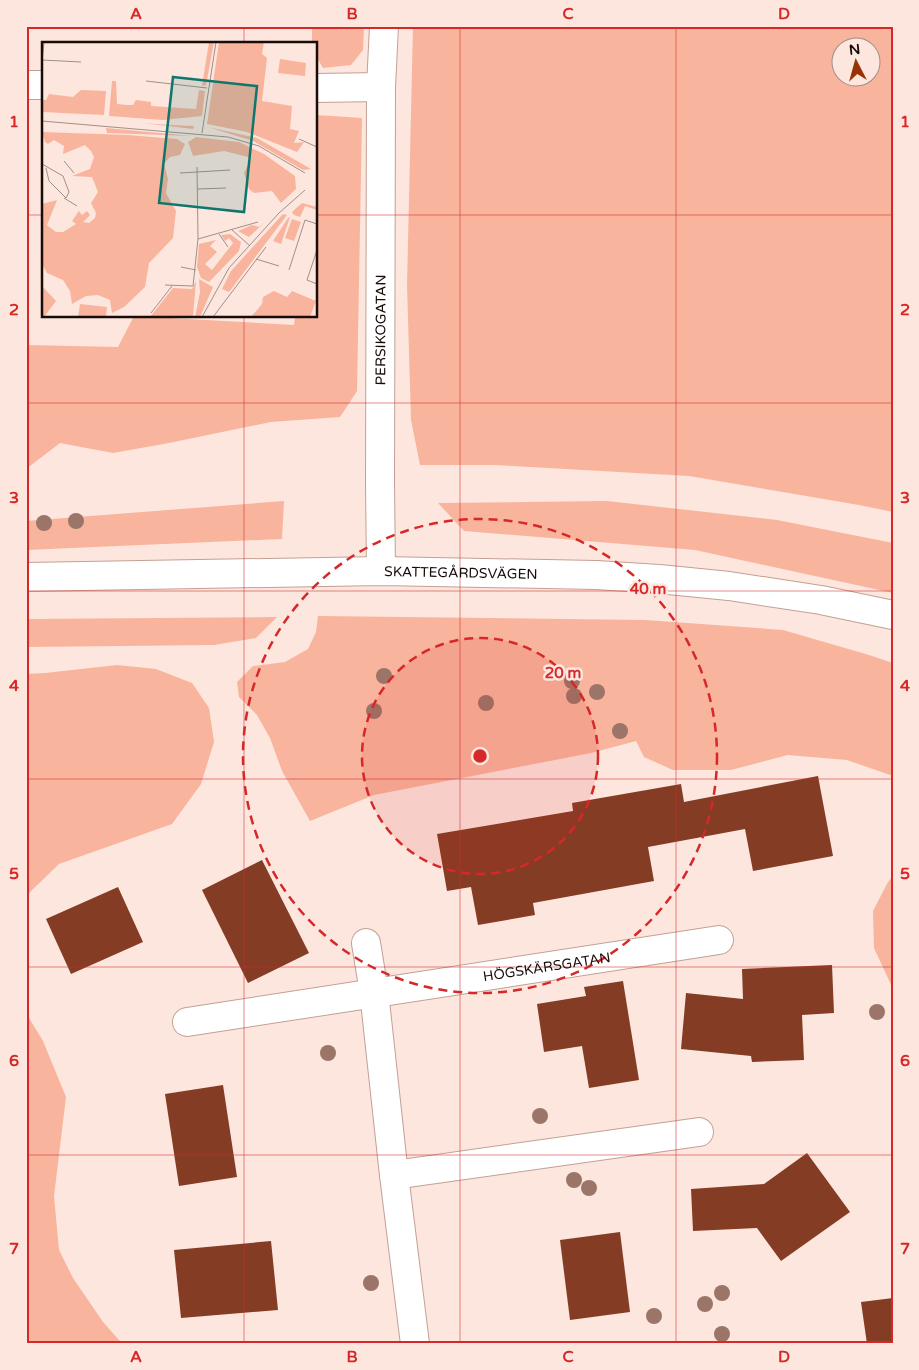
<svg xmlns="http://www.w3.org/2000/svg" width="919" height="1370" viewBox="0 0 919 1370" font-family="'Varela Round',sans-serif">
<style>
.green{fill:#f9b49d;fill-rule:evenodd}
.building{fill:#843c24}
.lines{fill:none;stroke-linecap:round;stroke-linejoin:round}
.minor-casing{stroke:#c3a094;stroke-width:30}
.minor{stroke:#fff;stroke-width:28}
.tree{fill:#9b7567}
.grid{fill:none;stroke:#d62828;stroke-width:1;stroke-opacity:0.55}
.ring{fill:none;stroke:#d62828;stroke-width:2.5;stroke-dasharray:9 6}
.labels{text-anchor:middle;dominant-baseline:central;stroke-width:5;stroke-linejoin:round;paint-order:stroke}
.street-label{font-size:14px;fill:#180c09;stroke:#fde6de}
.inset-road{fill:none;stroke:#a18f89;stroke-width:1}
.view{fill:#0f766e;fill-opacity:0.15;stroke:#0f766e;stroke-width:2.5}
.inset-edge{fill:none;stroke:#180c09;stroke-width:2.5}
.centre{fill:#d62828;stroke:#fde6de;stroke-width:2.5}
.ring-label{font-size:15px;text-anchor:middle;font-weight:bold;fill:#d62828;stroke:#fde6de;stroke-width:5;stroke-linejoin:round;paint-order:stroke}
.neatline{fill:none;stroke:#d62828;stroke-width:2}
.grid-label{font-size:16px;text-anchor:middle;font-weight:bold;fill:#d62828}
</style>
<rect width="100%" height="100%" fill="#fde6de"/>
<g class="green">
<polygon points="312,26 364,26 363,50 351,65 323,68 316,56 316,44 312,44"/>
<path d="M 413,26 L 893,26 L 893,512 L 859,505 L 689,476 L 495,465 L 420,465 L 411,420 L 407,285 ZM 842,48 L 872,48 L 872,78 L 842,78 Z"/>
<polygon points="316,115 362,118 357,391 340,417 271,422 169,443 113,453 60,443 26,469 26,345 118,347 134,316 294,325 295,316 316,316"/>
<polygon points="284,501 282,539 26,550 26,521"/>
<polygon points="607,501 777,520 893,543 893,593 695,550 464,531 438,503"/>
<polygon points="318,616 645,620 783,630 869,655 893,663 893,776 847,760 788,755 731,770 673,770 644,757 636,741 591,753 374,795 310,821 282,771 270,738 257,715 239,697 237,682 253,666 285,662 308,649 316,632"/>
<polygon points="277,617 256,638 214,645 26,647 26,619"/>
<polygon points="117,665 156,669 192,683 209,708 214,742 201,784 172,824 59,864 30,892 26,900 26,674 45,673"/>
<polygon points="893,876 893,989 874,948 873,911 888,882"/>
<polygon points="26,1013 43,1041 66,1097 54,1196 59,1250 73,1278 103,1322 119,1340 126,1344 26,1344"/>
</g>
<g class="building">
<polygon points="818,776 833,856 753,871 745,829 648,847 654,881 533,903 535,915 478,925 471,887 447,891 437,834 573,811 572,803 681,784 684,802"/>
<polygon points="262,860 309,953 248,983 202,890"/>
<polygon points="118,887 143,942 71,974 46,919"/>
<polygon points="832,965 834,1013 802,1015 804,1060 752,1062 751,1056 681,1049 686,993 743,999 742,969"/>
<polygon points="623,981 639,1080 589,1088 582,1046 544,1052 537,1004 586,996 584,987"/>
<polygon points="223,1085 237,1177 179,1186 165,1094"/>
<polygon points="807,1153 850,1212 781,1261 757,1228 693,1231 691,1189 764,1184"/>
<polygon points="620,1232 630,1312 570,1320 560,1240"/>
<polygon points="271,1241 278,1310 181,1318 174,1250"/>
<polygon points="893,1298 893,1344 867,1344 861,1302"/>
</g>
<g class="lines">
<defs>
<g id="minor">
<polyline points="26,85 44,85"/>
<polyline points="316,88 381,87"/>
<path id="s1" d="M 381,571 L 380,483 L 381,87 L 384,26"/>
<path id="s2" d="M 26,577 L 381,571 L 596,575 L 659,579 L 729,586 L 821,600 L 893,615"/>
<polyline points="366,943 374,992 394,1175 415,1344"/>
<path id="s3" d="M 187,1022 L 719,940"/>
<polyline points="394,1175 699,1132"/>
</g>
</defs>
<use href="#minor" class="minor-casing"/>
<use href="#minor" class="minor"/>
</g>
<g class="tree">
<circle cx="76" cy="521" r="8"/>
<circle cx="44" cy="523" r="8"/>
<circle cx="384" cy="676" r="8"/>
<circle cx="572" cy="681" r="8"/>
<circle cx="597" cy="692" r="8"/>
<circle cx="574" cy="696" r="8"/>
<circle cx="486" cy="703" r="8"/>
<circle cx="374" cy="711" r="8"/>
<circle cx="620" cy="731" r="8"/>
<circle cx="877" cy="1012" r="8"/>
<circle cx="328" cy="1053" r="8"/>
<circle cx="540" cy="1116" r="8"/>
<circle cx="574" cy="1180" r="8"/>
<circle cx="589" cy="1188" r="8"/>
<circle cx="371" cy="1283" r="8"/>
<circle cx="722" cy="1293" r="8"/>
<circle cx="705" cy="1304" r="8"/>
<circle cx="654" cy="1316" r="8"/>
<circle cx="722" cy="1334" r="8"/>
</g>
<path class="grid" d="M 244,26 L 244,44M 460,26 L 460,1344M 676,26 L 676,1344M 26,215 L 44,215M 316,215 L 893,215M 244,316 L 244,1344M 26,403 L 893,403M 26,591 L 893,591M 26,779 L 893,779M 26,967 L 893,967M 26,1155 L 893,1155"/>
<circle cx="480" cy="756" r="118" fill="#d62828" fill-opacity=".12"/>
<g class="ring">
<circle cx="480" cy="756" r="118"/>
<circle cx="480" cy="756" r="237"/>
</g>
<g class="labels">
<g class="street-label">
<text stroke="none"><textPath href="#s1" startOffset="241">PERSIKOGATAN</textPath></text>
<text stroke="none"><textPath href="#s2" startOffset="435">SKATTEGÅRDSVÄGEN</textPath></text>
<text stroke="none"><textPath href="#s3" startOffset="364">HÖGSKÄRSGATAN</textPath></text>
</g>
</g>
<g transform="translate(42 42)">
<rect width="275" height="275" fill="#fde6de"/>
<path d="M 167,0 L 172,0 L 164,43 L 160,44 ZM 177,0 L 222,0 L 220,12 L 225,16 L 220,59 L 250,64 L 248,87 L 257,89 L 252,101 L 262,100 L 255,110 L 205,90 L 165,82 ZM 238,17 L 264,21 L 263,34 L 236,31 ZM 70,39 L 74,39 L 75,62 L 85,63 L 91,63 L 94,58 L 109,60 L 109,64 L 154,67 L 157,48 L 163,49 L 160,74 L 121,78 L 67,74 ZM 39,48 L 64,49 L 62,73 L 0,70 L 0,58 L 4,58 L 7,52 L 31,55 ZM 101,81 L 128,83 L 152,84 L 151,87 ZM 166,85 L 215,96 L 269,127 L 261,128 L 211,99 ZM 64,86 L 150,94 L 65,91 ZM 0,90 L 86,93 L 135,97 L 143,102 L 138,113 L 128,115 L 122,122 L 126,137 L 124,151 L 134,169 L 131,196 L 107,221 L 103,245 L 82,265 L 70,271 L 68,258 L 56,253 L 44,254 L 30,262 L 28,249 L 21,238 L 5,231 L 0,222 L 0,162 L 15,158 L 5,183 L 14,190 L 21,190 L 34,182 L 30,179 L 37,169 L 40,173 L 45,169 L 48,173 L 41,180 L 47,181 L 53,176 L 54,171 L 49,161 L 56,150 L 50,135 L 30,134 L 48,127 L 52,115 L 49,109 L 43,103 L 21,112 L 22,104 L 12,98 L 6,102 L 3,100 ZM 154,95 L 197,100 L 222,112 L 253,134 L 254,147 L 239,161 L 230,149 L 212,151 L 207,147 L 202,131 L 208,118 L 206,115 L 182,109 L 151,114 L 146,100 ZM 260,161 L 275,165 L 275,168 L 263,164 L 258,175 L 252,173 L 250,170 ZM 241,172 L 245,173 L 187,250 L 180,247 L 189,229 ZM 248,175 L 239,202 L 231,199 L 246,176 ZM 250,177 L 259,180 L 252,199 L 243,196 ZM 224,179 L 207,195 L 196,189 L 210,183 L 217,185 ZM 188,192 L 199,200 L 197,209 L 167,240 L 159,236 L 155,225 L 157,202 L 174,198 L 168,204 L 175,210 L 163,222 L 170,228 L 191,201 L 187,196 L 183,199 L 179,193 ZM 157,237 L 171,245 L 158,275 L 153,275 L 158,250 ZM 154,239 L 151,275 L 108,275 L 131,246 L 150,247 ZM 0,244 L 14,259 L 2,275 L 0,275 ZM 232,249 L 245,255 L 250,249 L 274,259 L 268,275 L 209,275 L 220,262 L 221,255 ZM 38,262 L 65,265 L 64,275 L 36,275 Z" fill="#f9b49d"/>
<path class="inset-road" d="M 0,18 L 39,20M 0,19 L 2,0M 104,39 L 165,46M 0,79 L 186,95 L 217,104 L 263,131M 160,91 L 174,0M 257,97 L 275,105M 22,119 L 32,131M 0,122 L 21,134 L 27,150 L 24,156 L 7,139 L 4,126M 138,131 L 188,128M 156,147 L 184,146M 22,156 L 35,164M 190,188 L 207,203M 177,192 L 186,205M 156,197 L 216,180M 275,208 L 265,238 L 275,242M 214,217 L 237,224M 139,225 L 154,228M 247,228 L 263,178 L 275,182M 123,243 L 151,244 L 156,197 L 155,125M 109,271 L 130,244M 160,275 L 187,226 L 237,171 L 263,148M 171,275 L 224,205"/>
<path class="view" d="M 131,35 L 215,44 L 202,170 L 117,161 Z"/>
<rect width="275" height="275" class="inset-edge"/>
</g>
<circle cx="480" cy="756" r="8" class="centre"/>
<g class="ring-label">
<text x="648" y="594">40 m</text>
<text x="563" y="678">20 m</text>
</g>
<rect width="919" height="1370" fill="none" stroke="#fde6de" stroke-width="55"/>
<g transform="translate(856 62) rotate(354)"><circle r="24" fill="#fde6de" stroke="#a18f89"/>
<path d="M0-4L9 19L0 12L-9 19Z" fill="#983306"/>
<text y="-8" font-size="14" font-weight="bold" text-anchor="middle" fill="#180c09">N</text>
</g>
<rect x="28" y="28" width="864" height="1314" class="neatline"/>
<g class="grid-label">
<text x="136" y="19">A</text>
<text x="352" y="19">B</text>
<text x="568" y="19">C</text>
<text x="784" y="19">D</text>
<text x="14" y="127">1</text>
<text x="905" y="127">1</text>
<text x="14" y="315">2</text>
<text x="905" y="315">2</text>
<text x="14" y="503">3</text>
<text x="905" y="503">3</text>
<text x="14" y="691">4</text>
<text x="905" y="691">4</text>
<text x="14" y="879">5</text>
<text x="905" y="879">5</text>
<text x="14" y="1066">6</text>
<text x="905" y="1066">6</text>
<text x="14" y="1254">7</text>
<text x="905" y="1254">7</text>
<text x="136" y="1362">A</text>
<text x="352" y="1362">B</text>
<text x="568" y="1362">C</text>
<text x="784" y="1362">D</text>
</g>
</svg>
